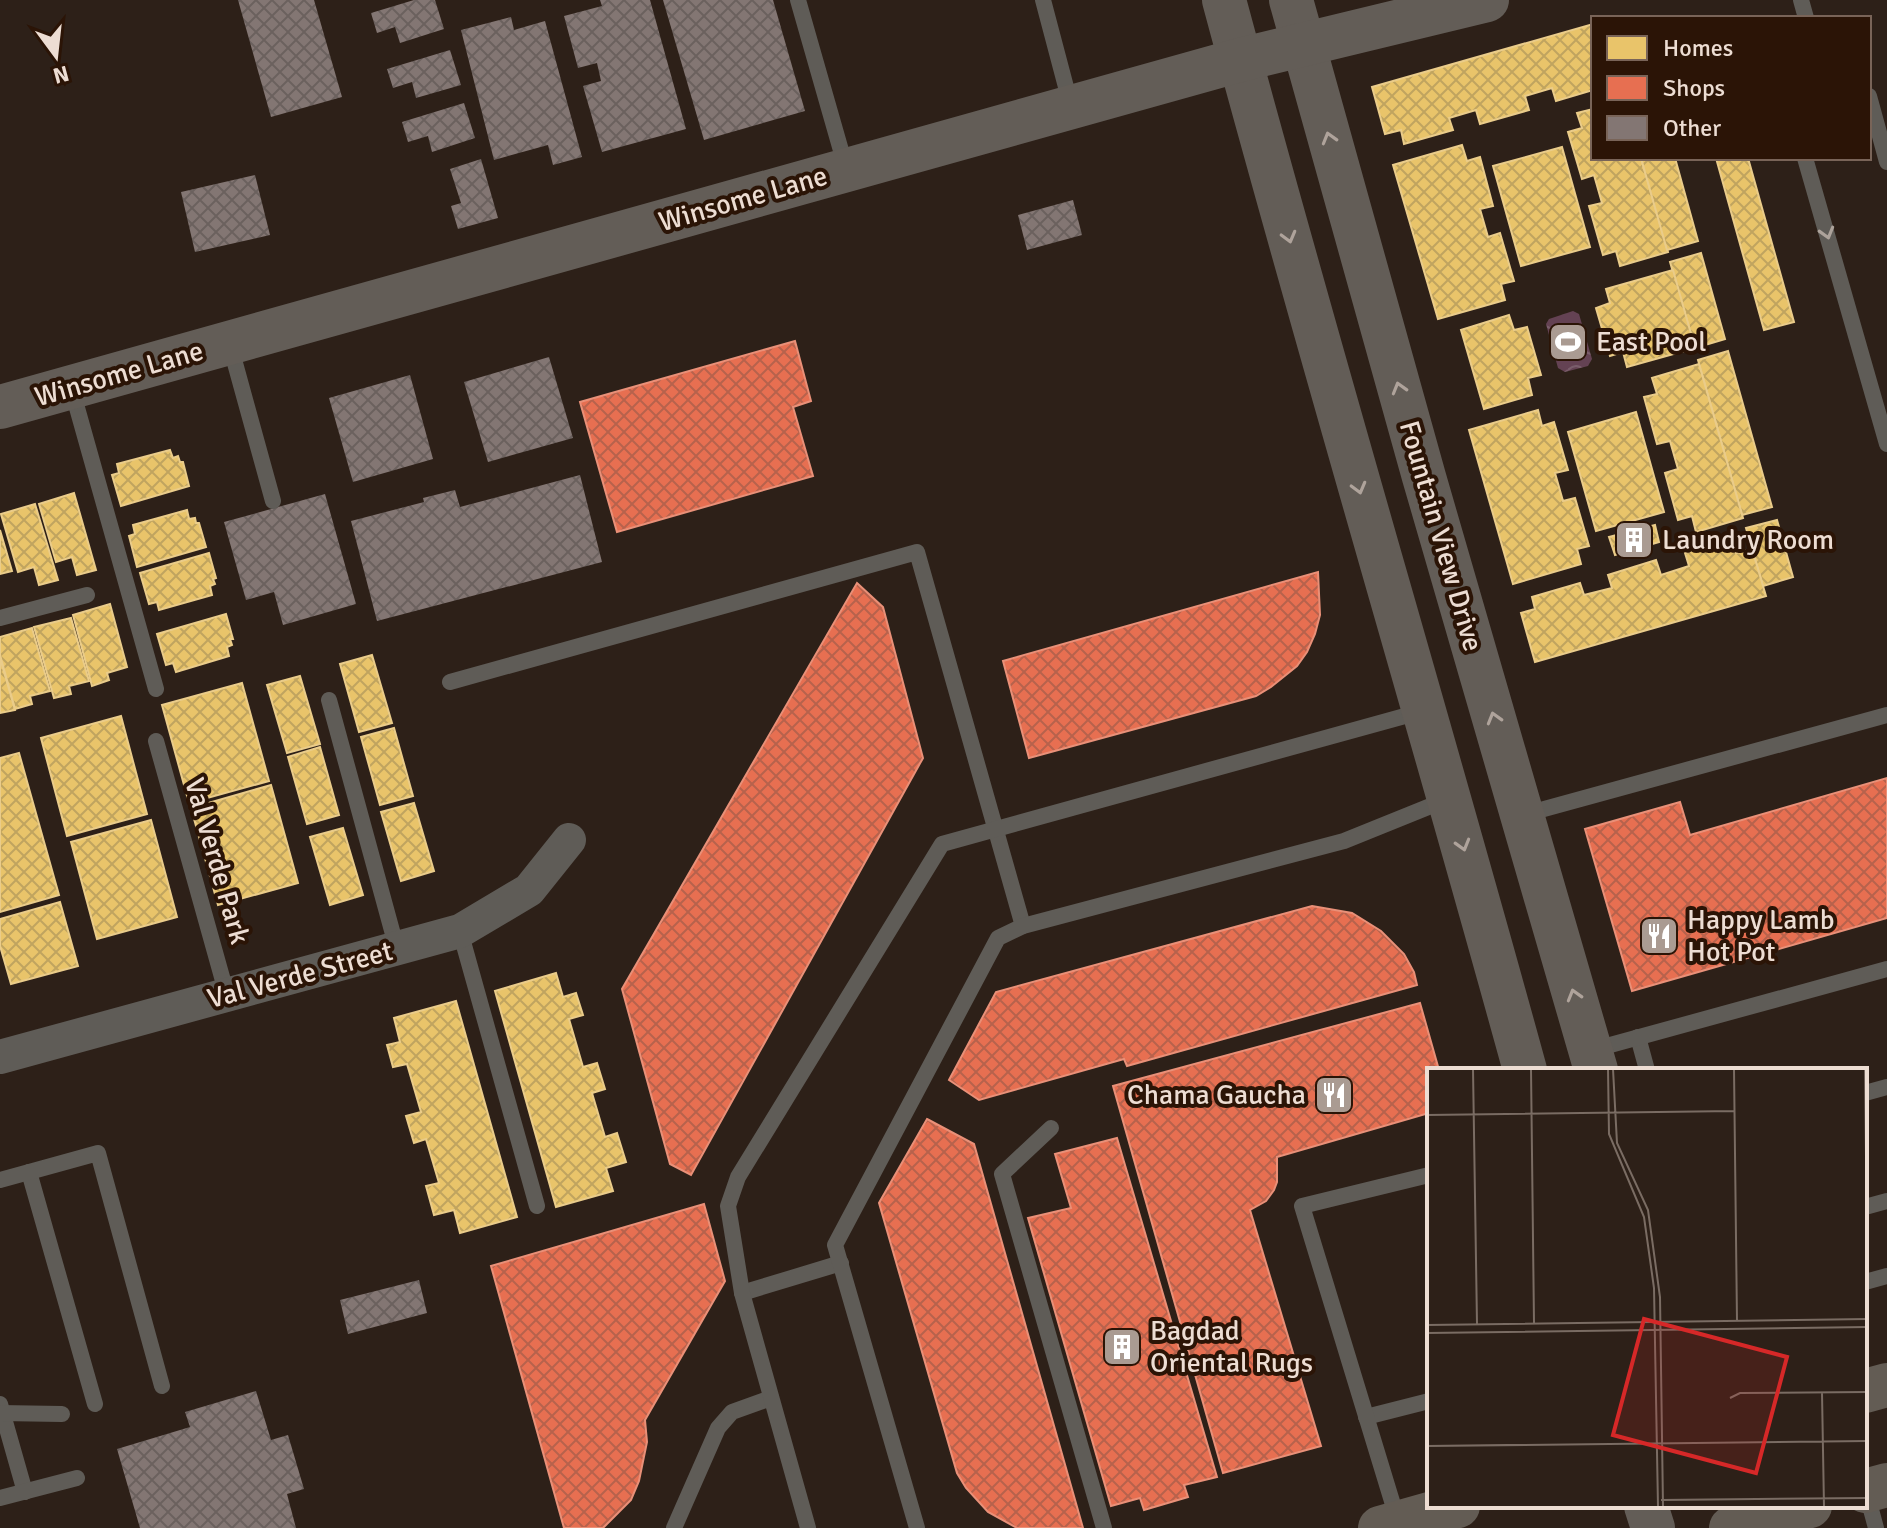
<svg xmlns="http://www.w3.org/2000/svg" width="1887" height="1528" viewBox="0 0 1887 1528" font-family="Signika,sans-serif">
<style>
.water{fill:url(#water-waves)}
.homes{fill:url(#homes-cross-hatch);stroke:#eacc8a;stroke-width:2}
.shops{fill:url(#shops-cross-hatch);stroke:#e99078;stroke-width:2}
.building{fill:url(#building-cross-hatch)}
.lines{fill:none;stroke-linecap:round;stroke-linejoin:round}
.lane{stroke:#5f5c57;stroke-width:16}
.street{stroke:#5f5c57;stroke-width:34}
.secondary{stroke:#635d57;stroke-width:44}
.primary{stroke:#635c54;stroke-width:44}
.oneway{stroke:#afa39b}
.oneway2{stroke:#ada39b}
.labels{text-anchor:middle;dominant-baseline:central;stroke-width:8;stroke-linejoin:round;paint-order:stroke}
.street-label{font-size:28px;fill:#edddd3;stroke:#2b1406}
.poi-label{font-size:28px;fill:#edddd3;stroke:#2b1406;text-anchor:start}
.inset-road{fill:none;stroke:#7a6c63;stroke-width:2}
.view{fill:#d62828;fill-opacity:0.15;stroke:#d62828;stroke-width:4}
.inset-edge{fill:none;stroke:#edddd3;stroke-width:4}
</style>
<defs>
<pattern id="water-waves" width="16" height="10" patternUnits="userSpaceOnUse" patternTransform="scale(2)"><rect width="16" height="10" fill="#644253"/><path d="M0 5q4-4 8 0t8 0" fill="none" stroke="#7a5d6b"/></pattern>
<pattern id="homes-cross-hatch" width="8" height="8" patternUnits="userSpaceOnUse" patternTransform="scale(2)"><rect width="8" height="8" fill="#e9c46a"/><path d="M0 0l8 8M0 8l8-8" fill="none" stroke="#c0a45f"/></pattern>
<pattern id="shops-cross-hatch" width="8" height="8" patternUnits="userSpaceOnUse" patternTransform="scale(2)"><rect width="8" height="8" fill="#e76f51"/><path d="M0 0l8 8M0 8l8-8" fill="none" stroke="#b7624c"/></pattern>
<pattern id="building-cross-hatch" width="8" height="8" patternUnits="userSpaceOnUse" patternTransform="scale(2)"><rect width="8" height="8" fill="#837673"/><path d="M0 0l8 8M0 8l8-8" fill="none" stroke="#6b615e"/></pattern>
</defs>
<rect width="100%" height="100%" fill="#2d2018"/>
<polygon class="water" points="1573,311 1579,314 1592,359 1588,366 1565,372 1558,368 1546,324 1549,319"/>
<g class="homes">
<polygon points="1593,24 1593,90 1556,101 1552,88 1525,96 1529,110 1480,124 1476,110 1449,118 1453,130 1404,144 1401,130 1385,134 1372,87"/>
<polygon points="1593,109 1593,158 1641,158 1668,252 1620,266 1616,251 1603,255 1589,206 1602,203 1594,175 1582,179 1568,132 1582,128 1577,113"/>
<polygon points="1462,145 1467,161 1480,157 1493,206 1480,209 1488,237 1500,233 1514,281 1501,284 1505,300 1438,319 1393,165"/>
<polygon points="1562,147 1590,247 1521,266 1493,166"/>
<polygon points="1641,158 1675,158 1698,241 1667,250"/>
<polygon points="1716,158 1748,158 1794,322 1764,330"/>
<polygon points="1701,253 1725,339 1695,348 1670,262"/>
<polygon points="1673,270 1695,348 1627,367 1623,352 1610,356 1596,308 1610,303 1606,289"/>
<polygon points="1509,315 1514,330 1527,327 1541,375 1528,378 1532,395 1484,409 1461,330"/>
<polygon points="1728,351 1772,507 1742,515 1698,360"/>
<polygon points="1699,364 1743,518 1696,532 1692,516 1678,520 1665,473 1678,469 1670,441 1657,444 1644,397 1657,394 1652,378"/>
<polygon points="1538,410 1542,426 1554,422 1568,470 1555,473 1563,501 1575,498 1589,546 1577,549 1581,564 1513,584 1469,430"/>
<polygon points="1636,412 1664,512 1596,531 1568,432"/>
<polygon points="170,450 173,458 178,456 180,462 183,462 189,486 121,506 112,475 119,473 117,464"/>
<polygon points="74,493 96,570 77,575 72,557 56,562 39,504"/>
<polygon points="35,504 58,580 39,585 34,567 18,572 1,514"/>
<polygon points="187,510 189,519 195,518 196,523 199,523 206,547 137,567 129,536 135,534 133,525"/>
<polygon points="1777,520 1793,577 1763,586 1746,528"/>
<polygon points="1655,525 1659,542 1615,555 1609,537"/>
<polygon points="0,530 12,571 0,574"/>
<polygon points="1731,540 1736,553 1752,549 1766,596 1535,662 1521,613 1535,609 1532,597 1580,583 1584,595 1612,588 1608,575 1656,560 1661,575 1689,566 1685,553"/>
<polygon points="209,553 216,578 213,579 215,584 210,586 212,595 159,610 157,602 149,604 140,573"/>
<polygon points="110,604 127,667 107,673 109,680 92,686 73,615"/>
<polygon points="226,614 233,639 230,639 232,645 227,647 229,656 176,672 173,663 166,665 157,634"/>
<polygon points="71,618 89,681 69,686 71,694 54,698 34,627"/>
<polygon points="32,628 50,691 30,696 32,704 15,709 0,655 0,637"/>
<polygon points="372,655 392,723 359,732 340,664"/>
<polygon points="0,658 15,710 0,713"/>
<polygon points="300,676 320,744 287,753 267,685"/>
<polygon points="242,683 269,781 189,803 162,705"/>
<polygon points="121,716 147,814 67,836 41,738"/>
<polygon points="394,728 413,796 380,805 361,737"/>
<polygon points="320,747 339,815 307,824 288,757"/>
<polygon points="19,753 59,895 0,912 0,758"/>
<polygon points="271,785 298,883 218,905 191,808"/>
<polygon points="414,803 434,871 401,881 381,812"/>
<polygon points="151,820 177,917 97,939 71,842"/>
<polygon points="343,828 363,895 330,905 310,837"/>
<polygon points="60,902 78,966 11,984 0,946 0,919"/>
<polygon points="556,973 563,997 576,993 583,1015 569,1019 583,1067 597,1063 605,1089 592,1093 605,1137 617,1133 626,1162 606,1168 613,1191 556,1207 495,991"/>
<polygon points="456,1001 517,1217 460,1233 454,1210 434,1215 426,1186 439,1183 426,1139 414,1143 406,1116 421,1112 407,1064 393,1067 387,1045 400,1042 394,1018"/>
</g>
<g class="shops">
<polygon points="795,341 811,401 793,407 813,476 617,532 580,402"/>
<polygon points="1318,572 1320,615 1315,634 1307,652 1297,666 1271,687 1256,696 1029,758 1003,661"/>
<polygon points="857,583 883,607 923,758 691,1175 670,1164 622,989"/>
<polygon points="1887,778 1887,918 1632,991 1585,829 1680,802 1690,835"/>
<polygon points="1312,906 1352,913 1381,931 1404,954 1414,972 1417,985 1127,1066 1124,1059 979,1100 949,1080 996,992"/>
<polygon points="1420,1003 1439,1070 1429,1070 1429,1113 1277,1157 1277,1182 1274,1190 1266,1201 1250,1210 1321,1446 1223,1473 1113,1086"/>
<polygon points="927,1119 974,1144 1083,1528 1017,1528 988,1512 966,1488 957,1473 879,1203"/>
<polygon points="1117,1138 1217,1477 1184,1485 1188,1497 1144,1510 1140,1498 1111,1506 1028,1218 1071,1208 1055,1154"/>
<polygon points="704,1204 725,1281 645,1420 647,1442 639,1481 631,1500 603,1528 564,1528 491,1266"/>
</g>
<g class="building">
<polygon points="238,0 314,0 342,97 271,117"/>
<polygon points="414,0 435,0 444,29 400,43 395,27 377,33 371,13"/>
<polygon points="600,0 650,0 686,129 602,152 583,86 601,81 597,63 578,68 564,16 602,6"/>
<polygon points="663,0 773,0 805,111 704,140"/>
<polygon points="511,17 514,30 545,21 582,157 553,165 548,145 494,160 461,30"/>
<polygon points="450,50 461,85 416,98 412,82 393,88 387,69"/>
<polygon points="464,103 475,138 432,152 428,136 408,142 402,122"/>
<polygon points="481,159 498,218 458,229 451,206 461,203 450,169"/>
<polygon points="255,175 270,235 195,252 181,192"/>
<polygon points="1073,200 1082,235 1027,250 1018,215"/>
<polygon points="549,357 573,438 488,462 464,382"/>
<polygon points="410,375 433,459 353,482 329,398"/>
<polygon points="580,475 602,562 377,621 351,521 424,502 423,498 455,490 460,507"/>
<polygon points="325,494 356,604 283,625 274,592 246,600 224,522"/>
<polygon points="419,1280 427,1313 348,1334 340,1300"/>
<polygon points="256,1391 271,1440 288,1435 304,1489 287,1494 296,1528 140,1528 117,1449 190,1427 185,1412"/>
</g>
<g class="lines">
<g class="lane">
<polyline points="798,0 846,168"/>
<polyline points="1043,0 1071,106"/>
<polyline points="1801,0 1806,18"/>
<polyline points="1869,96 1887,162"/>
<polyline points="1805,158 1887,444"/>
<polyline points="230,345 273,501"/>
<polyline points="72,390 156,689"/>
<polyline points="0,618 87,595"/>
<polyline points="450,682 917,552 1023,926"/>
<polyline points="329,700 397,949"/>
<polyline points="156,741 227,995"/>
<polyline points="1522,815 1887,715"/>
<polyline points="460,931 537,1206"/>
<polyline points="1638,1037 1647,1070"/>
<polyline points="1592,1050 1887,969"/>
<polyline points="1865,1093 1887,1087"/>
<polyline points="1051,1128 1002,1174 1104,1528"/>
<polyline points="29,1172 95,1404"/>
<polyline points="0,1180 98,1153 162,1386"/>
<polyline points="1865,1207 1887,1201"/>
<polyline points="1865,1282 1887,1276"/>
<polyline points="742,1293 841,1263"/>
<polyline points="0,1404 25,1492"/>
<polyline points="0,1413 62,1414"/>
<polyline points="1366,1417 1429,1401"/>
<polyline points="1866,1491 1876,1528"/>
<polyline points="0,1498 77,1478"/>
<polyline points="1398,1521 1302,1206 1429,1175"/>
<polyline points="674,1528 718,1428 732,1412 771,1398"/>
<polyline points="808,1528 742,1293 728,1206 738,1177 942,844 1423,711"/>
<polyline points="917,1528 835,1245 998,938 1023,926 1344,841 1448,799"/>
</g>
<polyline class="street" points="0,1057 460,931 529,890 569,840"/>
<g class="secondary">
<path d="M 1224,0 C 1320,358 1427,713 1525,1070"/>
<polyline points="1291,0 1424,477 1596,1070"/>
<polyline points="0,407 1240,60 1487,0"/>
<polyline points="1646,1506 1653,1528"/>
</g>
<g class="primary">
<polyline points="1865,1391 1887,1385"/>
<polyline points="1865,1491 1887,1485"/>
<polyline points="1380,1528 1458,1506"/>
<polyline points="1731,1528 1810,1506"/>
</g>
</g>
<defs><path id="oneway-chevron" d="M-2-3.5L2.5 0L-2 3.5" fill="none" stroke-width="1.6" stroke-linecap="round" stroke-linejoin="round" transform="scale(2)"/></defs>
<g class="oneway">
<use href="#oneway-chevron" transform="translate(1329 138) rotate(-106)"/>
<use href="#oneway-chevron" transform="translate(1289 237) rotate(75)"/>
<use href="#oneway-chevron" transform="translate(1399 388) rotate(-106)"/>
<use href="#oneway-chevron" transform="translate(1359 488) rotate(75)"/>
<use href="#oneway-chevron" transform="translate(1494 718) rotate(-106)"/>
<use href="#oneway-chevron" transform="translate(1463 845) rotate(74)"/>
<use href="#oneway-chevron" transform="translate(1574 995) rotate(-106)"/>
</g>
<use class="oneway2" href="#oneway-chevron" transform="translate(1827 233) rotate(74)"/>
<defs>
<symbol id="stadium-square" viewBox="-11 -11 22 22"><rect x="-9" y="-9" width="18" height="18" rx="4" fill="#aa9b92" stroke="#2b1406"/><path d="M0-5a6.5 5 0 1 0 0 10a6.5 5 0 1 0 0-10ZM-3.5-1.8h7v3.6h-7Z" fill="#fff"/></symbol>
<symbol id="building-square" viewBox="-11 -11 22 22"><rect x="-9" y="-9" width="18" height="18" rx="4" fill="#aa9b92" stroke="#2b1406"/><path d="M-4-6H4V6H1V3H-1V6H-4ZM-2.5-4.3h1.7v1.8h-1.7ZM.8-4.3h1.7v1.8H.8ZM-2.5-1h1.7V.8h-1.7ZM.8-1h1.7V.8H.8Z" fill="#fff"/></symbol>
<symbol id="restaurant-square" viewBox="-11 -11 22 22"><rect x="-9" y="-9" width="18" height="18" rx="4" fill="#aa9b92" stroke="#2b1406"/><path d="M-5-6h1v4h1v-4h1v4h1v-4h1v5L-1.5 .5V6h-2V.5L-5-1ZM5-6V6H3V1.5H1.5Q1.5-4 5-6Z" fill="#fff"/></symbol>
</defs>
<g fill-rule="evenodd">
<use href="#stadium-square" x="1546" y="320" width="44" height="44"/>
<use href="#building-square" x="1612" y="518" width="44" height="44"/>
<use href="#restaurant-square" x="1637" y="914" width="44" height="44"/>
<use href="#restaurant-square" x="1312" y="1073" width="44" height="44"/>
<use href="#building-square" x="1100" y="1325" width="44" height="44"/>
</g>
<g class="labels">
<g class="street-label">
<text transform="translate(743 199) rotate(-16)">Winsome Lane</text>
<text transform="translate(119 374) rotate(-16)">Winsome Lane</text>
<text transform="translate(1441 536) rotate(74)">Fountain View Drive</text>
<text transform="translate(217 861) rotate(74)">Val Verde Park</text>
<text transform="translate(300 975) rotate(-15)">Val Verde Street</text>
</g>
<g class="poi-label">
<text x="1596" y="342">East Pool</text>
<text x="1662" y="540">Laundry Room</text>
<text x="1687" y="920">Happy Lamb<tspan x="1687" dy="32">Hot Pot</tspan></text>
<text x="1306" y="1095" text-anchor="end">Chama Gaucha</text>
<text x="1150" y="1331">Bagdad<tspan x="1150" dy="32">Oriental Rugs</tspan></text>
</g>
</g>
<g transform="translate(1427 1068)">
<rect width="440" height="440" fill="#2d2018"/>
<path class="inset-road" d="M 46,1 L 50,256M 104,1 L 107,255M 181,1 L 182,66 L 217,149 L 227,220 L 231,439M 186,1 L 190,75 L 221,142 L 233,229 L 236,439M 307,1 L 310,253M 438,1 L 440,177M 0,47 L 307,43M 0,89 L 0,116M 0,257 L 440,251M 0,265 L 440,259M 395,325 L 397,439M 303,330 L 313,325 L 440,324M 0,378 L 440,373M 234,432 L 440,430"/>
<path class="view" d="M 217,251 L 360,289 L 329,405 L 186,367 Z"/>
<rect width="440" height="440" class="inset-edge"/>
</g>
<rect x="1591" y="16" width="280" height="144" fill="#2b1406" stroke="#796458" stroke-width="2"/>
<rect x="1607" y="36" width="40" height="24" fill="#e9c46a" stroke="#796458" stroke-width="2"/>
<text x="1663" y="56" font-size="24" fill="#edddd3">Homes</text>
<rect x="1607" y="76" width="40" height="24" fill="#e76f51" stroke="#796458" stroke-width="2"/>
<text x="1663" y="96" font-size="24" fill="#edddd3">Shops</text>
<rect x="1607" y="116" width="40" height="24" fill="#837673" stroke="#796458" stroke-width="2"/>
<text x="1663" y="136" font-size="24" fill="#edddd3">Other</text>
<g transform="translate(56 56) rotate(165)" stroke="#2b1406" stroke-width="6" paint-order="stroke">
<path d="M0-6L14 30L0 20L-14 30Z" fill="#edddd3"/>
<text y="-12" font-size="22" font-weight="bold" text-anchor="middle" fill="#edddd3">N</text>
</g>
</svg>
